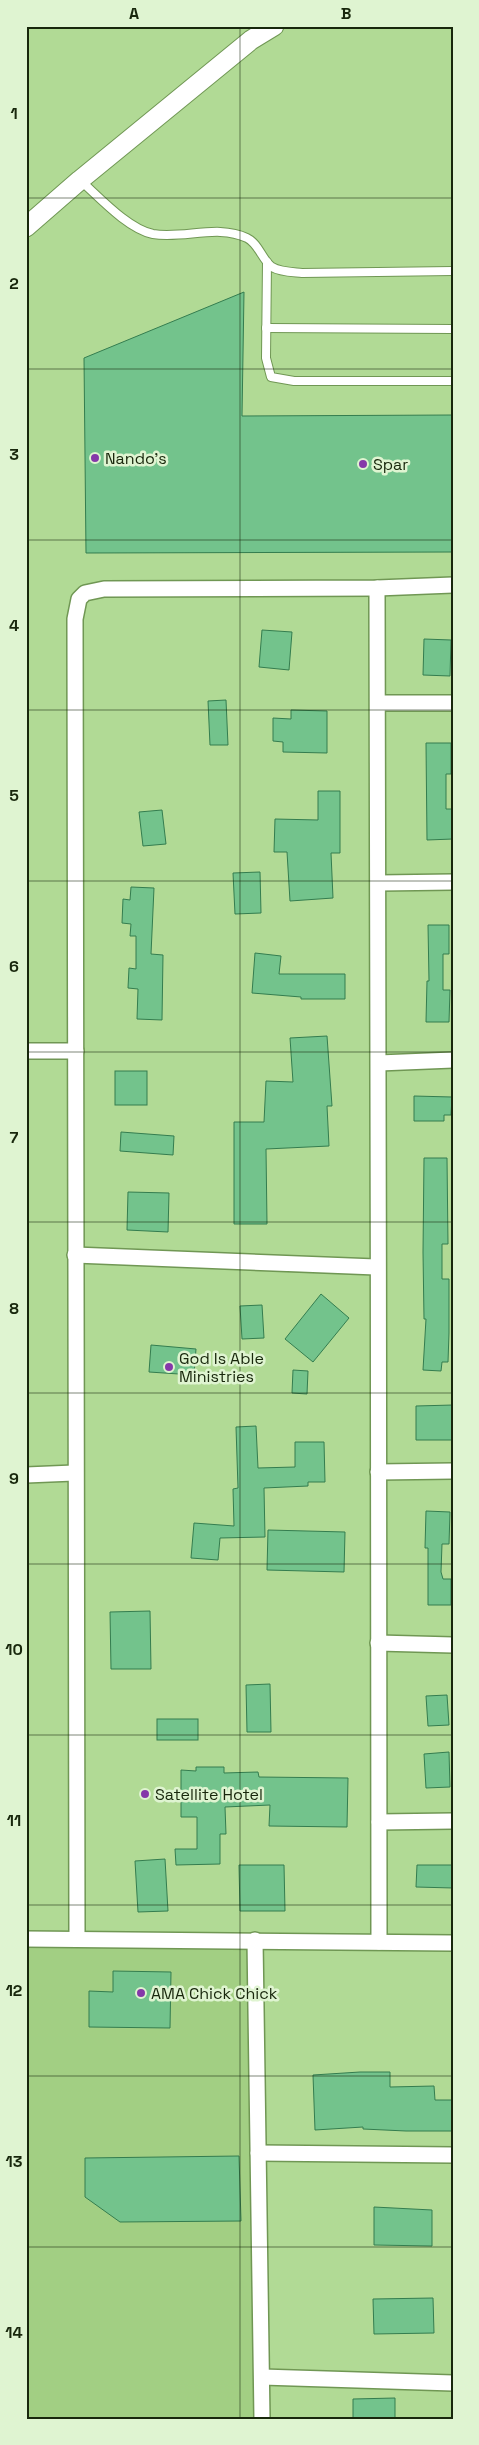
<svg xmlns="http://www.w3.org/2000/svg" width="479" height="2445" viewBox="0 0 479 2445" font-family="'Space Grotesk',sans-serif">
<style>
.built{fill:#a2cf83}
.building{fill:#73c38c;stroke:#347d4f}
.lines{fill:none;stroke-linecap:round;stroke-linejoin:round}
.service-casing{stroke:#709754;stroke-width:10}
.minor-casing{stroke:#709754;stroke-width:18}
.tertiary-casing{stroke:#709754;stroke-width:21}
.service{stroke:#fff;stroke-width:8}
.minor{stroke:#fff;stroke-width:15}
.tertiary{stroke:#fff;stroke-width:19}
.grid{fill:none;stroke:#18270c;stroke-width:1;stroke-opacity:0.55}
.poi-dot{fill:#8538a9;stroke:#dff4d1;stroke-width:2}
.labels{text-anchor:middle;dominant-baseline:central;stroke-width:5;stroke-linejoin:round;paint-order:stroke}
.poi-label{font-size:16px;fill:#18270c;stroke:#dff4d1;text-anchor:start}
.neatline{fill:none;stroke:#18270c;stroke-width:2}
.grid-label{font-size:16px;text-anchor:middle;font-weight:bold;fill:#18270c}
</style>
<rect width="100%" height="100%" fill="#b1da95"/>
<polygon class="built" points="26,1939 255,1940 262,2419 26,2419"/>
<g class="building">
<polygon points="244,292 242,416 453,415 453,552 86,553 84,358"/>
<polygon points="262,630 292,632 289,670 259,667"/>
<polygon points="424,639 451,640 450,676 423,675"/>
<polygon points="226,700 228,745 210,745 208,701"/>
<polygon points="291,710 327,711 327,753 283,752 283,742 273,741 273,718 291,719"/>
<polygon points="426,743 451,743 451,774 446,774 446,809 452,809 453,839 427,840"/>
<polygon points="318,791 340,791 340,853 331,853 333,898 290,901 287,852 274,852 275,819 318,820"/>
<polygon points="162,810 166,844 143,846 139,812"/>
<polygon points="260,872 261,913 235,914 233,873"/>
<polygon points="131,887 154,888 151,954 163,955 162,1020 137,1019 138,989 128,988 129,968 136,969 136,936 130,936 131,924 122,923 123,899 130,900"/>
<polygon points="428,925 449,925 449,954 443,954 443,990 450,990 449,1022 426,1022 427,981 429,981"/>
<polygon points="255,953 281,956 279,974 345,974 345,999 301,999 301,997 252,993"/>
<polygon points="327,1036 332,1106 327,1106 329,1146 266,1149 267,1224 234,1224 234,1122 264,1122 266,1081 293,1082 290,1038"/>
<rect x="115" y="1071" width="32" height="34"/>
<polygon points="414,1096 452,1097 451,1115 444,1115 444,1121 414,1121"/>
<polygon points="121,1132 174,1136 173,1155 120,1151"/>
<polygon points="424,1158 447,1158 448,1244 442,1244 442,1279 449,1279 449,1333 448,1362 442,1362 441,1371 423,1370 426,1319 424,1319 423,1252"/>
<polygon points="128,1192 169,1193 168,1232 127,1230"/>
<polygon points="321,1294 349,1318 313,1362 285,1339"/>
<polygon points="262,1305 264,1338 242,1339 240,1306"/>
<polygon points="151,1345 196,1349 194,1375 149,1372"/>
<polygon points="293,1370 308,1371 307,1394 292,1393"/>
<polygon points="453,1405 453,1440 416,1440 416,1406"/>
<polygon points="256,1426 258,1468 295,1467 295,1442 324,1442 325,1482 308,1482 308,1486 264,1488 265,1537 220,1538 218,1560 191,1558 194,1523 234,1526 233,1489 238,1488 236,1427"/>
<polygon points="426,1511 450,1512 449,1544 442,1544 441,1572 443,1579 451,1579 451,1605 428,1605 428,1548 425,1548"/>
<polygon points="268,1530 345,1532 344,1572 267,1570"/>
<polygon points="150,1611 151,1669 111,1669 110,1612"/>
<polygon points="270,1684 271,1732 247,1732 246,1685"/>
<polygon points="447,1695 449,1725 428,1726 426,1696"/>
<rect x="157" y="1719" width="41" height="21"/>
<polygon points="449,1752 450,1787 426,1788 424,1754"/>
<polygon points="196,1767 224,1767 224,1773 258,1772 259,1777 348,1778 347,1827 269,1826 270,1805 225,1807 226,1834 220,1834 220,1864 176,1865 175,1849 197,1849 197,1817 181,1817 181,1770 196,1771"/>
<polygon points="165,1859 168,1911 138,1912 135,1861"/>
<polygon points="239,1865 284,1865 285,1911 240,1911"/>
<polygon points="417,1865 453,1865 453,1888 416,1887"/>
<polygon points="113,1971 171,1972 170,2028 89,2027 89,1991 113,1992"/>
<polygon points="360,2072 390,2072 390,2087 434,2086 435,2100 453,2100 453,2131 406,2131 363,2129 363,2127 315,2130 313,2075"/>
<polygon points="239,2156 241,2221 120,2222 85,2197 85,2158"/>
<polygon points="374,2207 432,2210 432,2246 374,2245"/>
<polygon points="433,2298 434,2333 374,2334 373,2299"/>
<polygon points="395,2398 395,2419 353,2419 353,2399"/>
</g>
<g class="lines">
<defs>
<g id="service">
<path d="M 80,180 C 99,197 128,229 153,234 C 184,239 218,224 247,238 C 259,244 262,260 272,267 C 280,272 292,272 302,273 L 453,271"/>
<polyline points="267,262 266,358 271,377 294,381 453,381"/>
<polyline points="266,328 453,329"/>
</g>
<g id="minor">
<path d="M 377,588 C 380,1039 377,1491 379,1942"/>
<polyline points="378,703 453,703"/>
<polyline points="379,883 453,882"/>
<polyline points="26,1051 76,1051"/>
<polyline points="379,1063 453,1060"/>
<polyline points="75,1255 376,1267"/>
<polyline points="378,1472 453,1471"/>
<polyline points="26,1475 74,1473"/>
<polyline points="378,1643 453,1645"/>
<polyline points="379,1822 453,1821"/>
<polyline points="77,1938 75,619 79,599 85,593 104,589 377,588 453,585"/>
<polyline points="26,1939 453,1943"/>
<polyline points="255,1940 262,2419"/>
<polyline points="258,2153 453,2155"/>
<polyline points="262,2377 453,2383"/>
</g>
<polyline id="tertiary" points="26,227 80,180 251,40 274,26"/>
</defs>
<use href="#service" class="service-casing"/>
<use href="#minor" class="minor-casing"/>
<use href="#tertiary" class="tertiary-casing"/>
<use href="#service" class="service"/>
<use href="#minor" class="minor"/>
<use href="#tertiary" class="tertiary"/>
</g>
<path class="grid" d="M 240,26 L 240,2419M 26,198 L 453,198M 26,369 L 453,369M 26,540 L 453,540M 26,710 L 453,710M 26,881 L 453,881M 26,1052 L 453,1052M 26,1222 L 453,1222M 26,1393 L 453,1393M 26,1564 L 453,1564M 26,1735 L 453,1735M 26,1905 L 453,1905M 26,2076 L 453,2076M 26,2247 L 453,2247"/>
<g class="poi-dot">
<circle cx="95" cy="458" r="5"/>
<circle cx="363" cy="464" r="5"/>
<circle cx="169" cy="1367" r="5"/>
<circle cx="145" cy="1794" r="5"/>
<circle cx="141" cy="1993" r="5"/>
</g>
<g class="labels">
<g class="poi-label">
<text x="105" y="458">Nando's</text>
<text x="373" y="464">Spar</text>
<text x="179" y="1358">God Is Able<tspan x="179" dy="18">Ministries</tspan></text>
<text x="155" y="1794">Satellite Hotel</text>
<text x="151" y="1993">AMA Chick Chick</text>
</g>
</g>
<rect width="479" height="2445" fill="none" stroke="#dff4d1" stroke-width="55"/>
<rect x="28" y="28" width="424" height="2390" class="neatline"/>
<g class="grid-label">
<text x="134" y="19">A</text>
<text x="346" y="19">B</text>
<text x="14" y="119">1</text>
<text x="14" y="289">2</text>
<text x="14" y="460">3</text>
<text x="14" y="631">4</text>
<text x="14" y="801">5</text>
<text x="14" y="972">6</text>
<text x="14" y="1143">7</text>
<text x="14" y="1314">8</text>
<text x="14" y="1484">9</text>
<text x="14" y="1655">10</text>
<text x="14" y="1826">11</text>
<text x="14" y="1996">12</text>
<text x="14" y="2167">13</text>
<text x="14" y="2338">14</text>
</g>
</svg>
